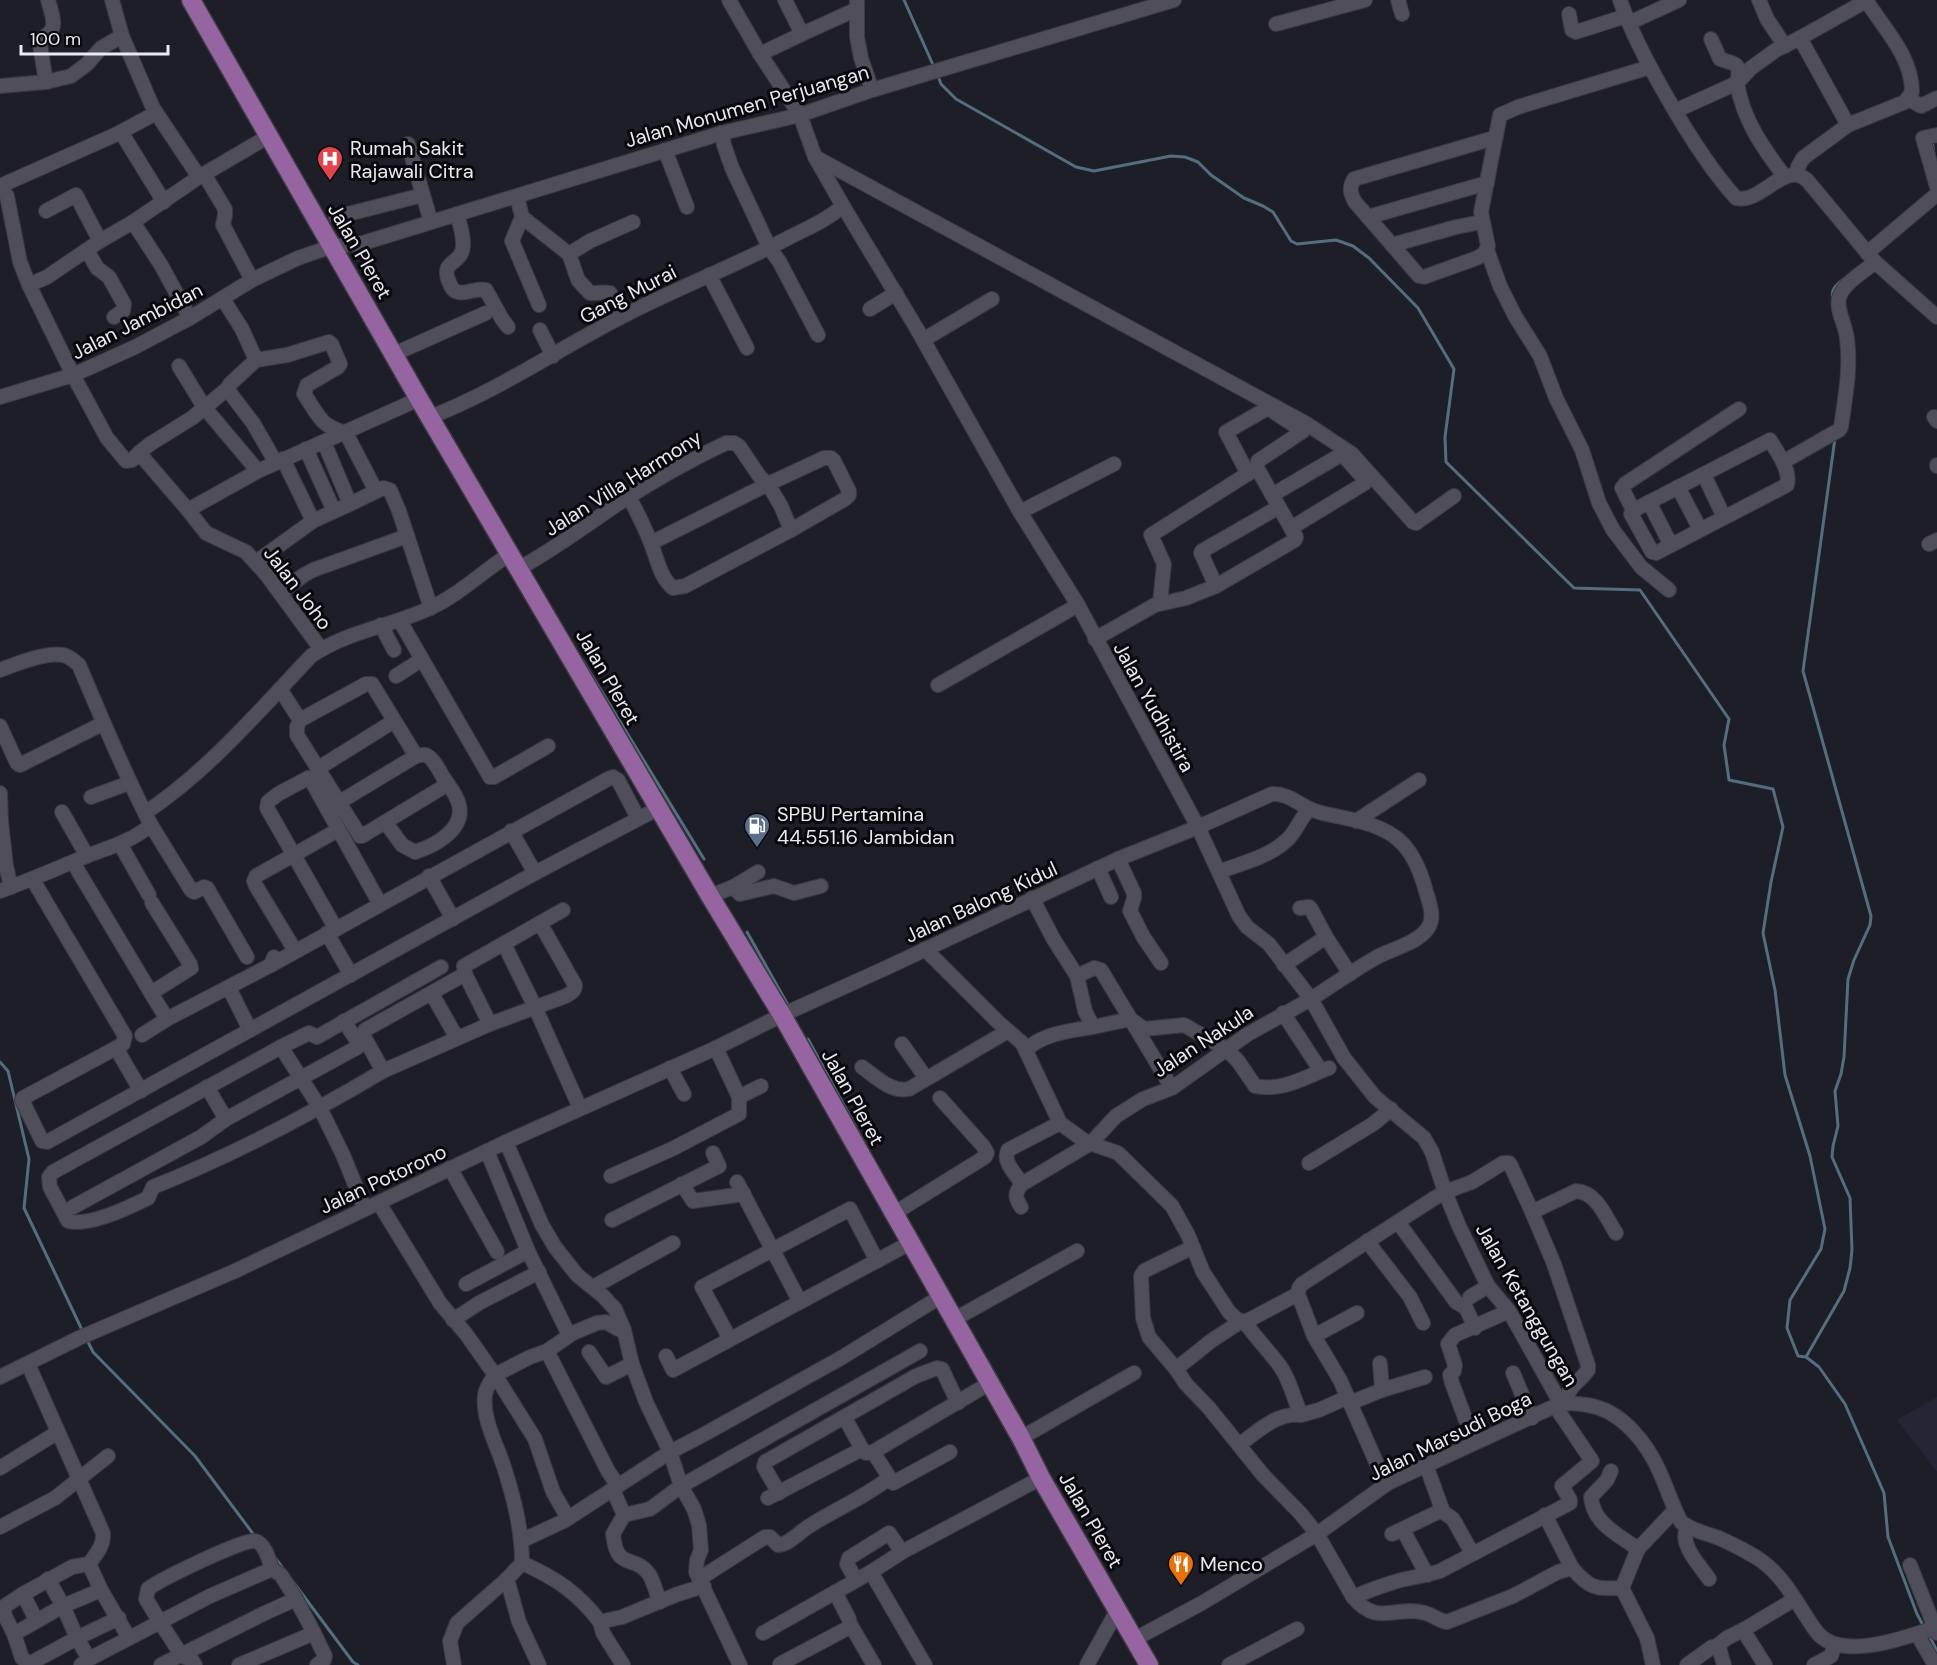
<svg xmlns="http://www.w3.org/2000/svg" width="1937" height="1665" viewBox="0 0 1937 1665" font-family="'DM Sans',sans-serif">
<style>
.built{fill:#262535}
.lines{fill:none;stroke-linecap:round;stroke-linejoin:round}
.stream{stroke:#536e7f;stroke-width:3}
.minor-casing{stroke:#3a3a41;stroke-width:16}
.major-casing{stroke:#3a3a41;stroke-width:21}
.minor{stroke:#4f4e5a;stroke-width:14}
.major{stroke:#9564a1;stroke-width:18}
.labels{text-anchor:middle;dominant-baseline:central;stroke-width:6;stroke-linejoin:round;paint-order:stroke}
.street-label{font-size:20px;fill:#e9e9f0;stroke:#09080d}
.poi-label{font-size:20px;fill:#e9e9f0;stroke:#09080d;text-anchor:start}
</style>
<rect width="100%" height="100%" fill="#1e1e28"/>
<polygon class="built" points="1937,1397 1937,1472 1897,1420"/>
<g class="lines">
<g class="stream">
<polyline points="904,0 934,67"/>
<polyline points="938,76 941,84 956,99 1076,167 1094,171 1171,156 1185,157 1198,162 1211,175 1244,198 1263,206 1273,212 1291,241 1297,244 1336,240 1353,246 1369,258 1418,308 1454,369 1445,437 1446,462 1574,588 1640,590 1729,719 1724,745 1729,780 1773,789 1783,827 1771,882 1763,933 1775,990 1785,1075 1810,1156 1825,1229 1821,1249 1790,1300 1787,1328 1798,1356 1806,1357 1819,1367 1845,1404 1884,1493 1888,1537 1917,1614 1924,1627"/>
<polyline points="1932,140 1934,154"/>
<path d="M 1833,301 C 1830,289 1836,285 1845,278"/>
<polyline points="583,661 704,859"/>
<polyline points="747,932 788,1005"/>
<polyline points="808,1039 864,1142"/>
<polyline points="0,1062 8,1071 29,1159 24,1208 83,1332"/>
<polyline points="86,1338 93,1352 195,1456 254,1535"/>
<polyline points="1806,1357 1844,1291 1850,1268 1852,1250 1850,1198 1832,1157 1833,1146 1838,1126 1835,1091 1841,1074 1844,1057 1848,979 1854,960 1870,925 1871,916 1803,671 1835,438"/>
<polyline points="273,1555 353,1662 358,1665"/>
<polyline points="1929,1635 1937,1651"/>
</g>
<defs>
<g id="minor">
<polyline points="112,0 122,36 153,108 199,177"/>
<path d="M 729,0 L 760,54 L 800,115 L 815,157 L 843,206 L 917,329 L 1020,512 L 1078,605 L 1198,827 L 1239,916 L 1247,927 L 1269,944 L 1311,999 L 1248,1034 L 1172,1088 L 1143,1099 L 1116,1116 L 1091,1143 L 1022,1184 C 1014,1194 1015,1197 1021,1207"/>
<polyline points="785,0 802,34 857,9"/>
<polyline points="1398,0 1402,14"/>
<path d="M 1620,0 C 1632,35 1650,68 1668,99 C 1688,134 1709,168 1736,198 C 1757,204 1777,172 1798,175 C 1799,175 1806,179 1807,180 L 1875,262 L 1937,317"/>
<polyline points="1759,0 1767,19 1785,46"/>
<polyline points="857,2 857,37 861,58 872,90"/>
<polyline points="1569,14 1572,30 1576,32 1626,16"/>
<polyline points="1629,23 1679,0"/>
<polyline points="1276,24 1365,0"/>
<polyline points="760,54 802,34"/>
<path d="M 46,82 L 40,45 L 42,38 C 60,30 52,15 48,0"/>
<polyline points="0,86 46,82 71,76 87,64 101,48 122,36"/>
<polyline points="1909,99 1921,106 1937,98"/>
<path d="M 1675,111 L 1737,83 C 1741,62 1737,65 1720,59 L 1711,39"/>
<path d="M 1848,125 L 1905,102 L 1912,92 C 1912,56 1884,29 1866,0"/>
<polyline points="121,132 164,202"/>
<polyline points="722,133 724,145 732,168 770,249 779,261 818,335"/>
<polyline points="1937,135 1923,138 1937,187"/>
<polyline points="269,136 199,177 133,222 100,241 47,277 29,285 73,375 107,438 126,461 132,460 139,453 188,510 258,471 419,399"/>
<path d="M 1494,138 L 1354,179 C 1349,188 1350,193 1355,202 L 1419,276 L 1424,277 L 1477,258 L 1484,254 L 1488,246 L 1481,212 L 1500,115 L 1518,107 L 1650,67"/>
<polyline points="408,144 431,222"/>
<polyline points="665,150 687,207"/>
<polyline points="815,157 1307,424 1352,454 1413,522 1416,523 1454,496"/>
<polyline points="204,174 225,209 225,215 223,225 252,280"/>
<polyline points="1798,175 1798,167 1803,158 1848,125 1800,38"/>
<path d="M 1785,177 C 1763,148 1743,120 1737,83 L 1751,68 L 1776,50 L 1800,38 L 1866,1"/>
<polyline points="0,186 117,134 156,113"/>
<polyline points="0,187 7,196 20,262 29,285"/>
<path d="M 517,196 L 522,217 L 569,254 L 578,280 L 590,293 C 597,294 603,291 610,293 L 622,316"/>
<polyline points="46,211 76,195 100,241"/>
<path d="M 457,214 C 460,224 464,236 463,247 C 461,265 440,260 449,282 C 451,287 453,291 458,292 C 467,295 476,287 486,290 L 502,319 L 508,327"/>
<polyline points="336,217 423,195"/>
<polyline points="522,217 512,241 539,305"/>
<polyline points="1368,217 1487,183"/>
<polyline points="133,222 161,265 190,318"/>
<polyline points="1392,245 1456,227 1482,222"/>
<polyline points="87,250 97,268 109,277 124,304 123,311 114,317"/>
<polyline points="1487,250 1500,286 1515,316 1540,356 1556,398 1582,450 1599,503 1613,530 1641,567 1669,590"/>
<polyline points="1867,253 1937,194"/>
<polyline points="569,254 590,241 633,222"/>
<polyline points="709,275 747,348"/>
<polyline points="223,299 242,329 256,360"/>
<polyline points="870,309 896,293"/>
<polyline points="540,330 553,356"/>
<polyline points="923,340 992,299"/>
<polyline points="394,354 486,313"/>
<polyline points="179,366 204,407 258,471"/>
<polyline points="227,389 253,423 276,463"/>
<polyline points="0,397 73,375 135,347 190,318 252,280 298,258 330,247 363,243 722,133 800,115 872,90 1174,0"/>
<path d="M 430,417 C 498,391 558,349 623,316 C 679,287 737,265 792,236 C 810,227 828,219 843,206"/>
<polyline points="1934,417 1937,421"/>
<path d="M 1770,440 C 1777,452 1791,470 1787,485 L 1656,553 L 1652,552 L 1631,514 L 1632,511 Z"/>
<polyline points="306,449 334,511"/>
<path d="M 139,453 L 150,444 L 192,418 L 227,389 L 230,384 L 256,360 L 287,355 L 329,342 L 332,345 L 340,364 L 338,367 L 307,385 L 304,394 C 319,416 320,426 346,433 L 376,491"/>
<polyline points="283,459 313,521"/>
<path d="M 1783,462 L 1839,430 L 1841,427 C 1845,398 1851,369 1847,339 C 1846,326 1836,310 1839,298 C 1843,283 1864,272 1875,262"/>
<polyline points="1937,466 1937,465"/>
<polyline points="1248,474 1226,432 1268,408 1303,431 1258,461 1257,468"/>
<polyline points="1704,475 1724,517"/>
<polyline points="1678,487 1700,529"/>
<polyline points="1272,495 1342,454 1366,481 1365,483 1291,528"/>
<path d="M 629,497 C 637,512 644,526 650,541 C 657,557 659,576 673,588 L 685,586 L 791,530"/>
<polyline points="1649,502 1671,545"/>
<polyline points="350,504 383,488 390,490 399,511 431,608"/>
<polyline points="188,510 206,533 246,552 266,574 321,649"/>
<polyline points="1633,510 1622,488 1625,484 1739,409"/>
<polyline points="1020,512 1114,464"/>
<polyline points="1929,544 1937,540"/>
<polyline points="256,562 313,521 350,504 324,442"/>
<path d="M 518,569 C 553,550 584,527 616,505 C 651,482 688,461 726,443 L 734,443 L 739,446 L 760,477 L 768,484 L 824,458 L 831,458 L 834,461 L 849,491 L 849,495 L 845,499 L 791,530 L 781,506 L 768,484 L 651,543"/>
<polyline points="1216,586 1201,553 1202,551 1279,507"/>
<polyline points="280,593 304,575 313,570 407,536"/>
<polyline points="400,621 490,777 494,777 548,746"/>
<polyline points="381,625 394,650"/>
<polyline points="1095,639 1155,605 1186,598 1216,586 1295,540 1296,537 1257,468 1151,535 1164,564 1160,603"/>
<path d="M 0,670 C 16,664 45,652 63,655 C 69,656 74,661 79,665 C 102,719 124,773 151,825 C 131,842 107,848 84,857 C 56,869 28,881 0,891"/>
<polyline points="396,676 421,660"/>
<polyline points="938,685 1078,605"/>
<polyline points="280,689 300,720 297,727 297,735 360,836 362,836 448,784"/>
<polyline points="300,720 366,684 372,684 416,756"/>
<polyline points="0,726 17,763 20,765 102,724"/>
<polyline points="317,769 394,721"/>
<polyline points="0,793 1,822 6,866 11,887"/>
<polyline points="91,797 129,783"/>
<path d="M 338,803 L 416,756 C 420,755 422,754 426,755 C 433,758 439,770 443,777 C 449,786 457,795 459,805 C 465,830 434,846 415,852 L 402,845 L 386,823"/>
<polyline points="62,812 87,856"/>
<path d="M 145,813 C 208,771 259,711 311,656 C 349,630 390,627 430,608 C 459,595 483,571 510,554"/>
<polyline points="1356,821 1419,780"/>
<polyline points="151,825 191,890 194,892 204,887 207,888 247,957"/>
<polyline points="511,831 535,873"/>
<polyline points="120,844 149,895"/>
<polyline points="1118,859 1134,893 1134,898 1130,911 1144,938 1161,963"/>
<polyline points="1098,868 1111,897"/>
<polyline points="77,869 151,993 191,968 190,964 152,903"/>
<path d="M 1219,872 C 1241,863 1270,857 1288,839 C 1298,829 1299,819 1310,809"/>
<polyline points="429,876 453,919"/>
<polyline points="33,880 125,1036 123,1044 116,1048 23,1098 22,1100 42,1141 47,1142 250,1030"/>
<polyline points="733,887 740,894 774,886 794,893 821,886"/>
<polyline points="710,896 733,887 758,872"/>
<polyline points="1300,908 1309,907 1311,909 1326,937 1350,974"/>
<polyline points="336,929 267,808 268,802 278,794 308,778 310,778 380,904"/>
<polyline points="327,933 351,975"/>
<polyline points="291,944 256,886 254,881 256,876 338,830"/>
<polyline points="504,944 535,1007 580,1108"/>
<path d="M 925,949 L 998,1022 L 1022,1043 L 1026,1051 C 1039,1034 1073,1030 1093,1027 L 1085,1011 L 1077,976 L 1054,940 L 1032,898"/>
<polyline points="271,965 608,779 613,777 618,780 638,818"/>
<polyline points="1284,965 1326,937"/>
<path d="M 465,974 L 365,1030 L 363,1035 L 383,1071 L 490,1024 L 566,996 C 571,993 575,991 575,985 L 540,923"/>
<polyline points="1077,976 1094,968 1101,970 1172,1088"/>
<polyline points="229,988 250,1030 535,873 659,808"/>
<polyline points="151,993 167,1019"/>
<polyline points="432,994 457,1038"/>
<polyline points="1283,1013 1321,1071"/>
<polyline points="490,1024 465,974 464,966 563,910"/>
<path d="M 1093,1027 L 1126,1020 L 1133,1021 L 1144,1029 L 1184,1025 L 1226,1049 L 1238,1061 L 1255,1086 C 1282,1092 1305,1077 1329,1068"/>
<polyline points="142,1035 167,1019 271,965 274,957"/>
<polyline points="902,1044 926,1078"/>
<polyline points="281,1047 320,1108 343,1155 365,1209"/>
<polyline points="116,1048 141,1091"/>
<path d="M 1026,1051 L 1060,1123 L 1086,1142 L 1118,1153 L 1172,1206 L 1188,1235 L 1203,1272 L 1229,1312 L 1240,1322 L 1249,1320 L 1298,1294 L 1299,1288 L 1302,1284 L 1433,1199 L 1445,1192 L 1472,1182 L 1503,1163 L 1509,1163 L 1511,1166 L 1532,1212 L 1576,1191 C 1597,1192 1606,1218 1616,1233"/>
<path d="M 862,1067 C 875,1076 891,1093 909,1089 L 1008,1031"/>
<polyline points="670,1068 684,1094"/>
<path d="M 383,1071 C 309,1115 233,1155 153,1187 L 148,1198 C 130,1207 88,1227 68,1221 L 50,1187 L 49,1177 L 53,1172 L 281,1047 L 309,1033 L 317,1037 L 441,967"/>
<polyline points="207,1087 226,1119"/>
<polyline points="739,1097 761,1086"/>
<polyline points="506,1142 542,1225 555,1247 577,1275 603,1296 615,1309 624,1330 632,1364 646,1402 670,1452 681,1486 694,1509 699,1525 701,1550 697,1560 696,1572 740,1665"/>
<polyline points="487,1151 528,1251 569,1335"/>
<polyline points="1309,1163 1373,1124 1391,1109"/>
<polyline points="450,1168 497,1252"/>
<polyline points="611,1176 672,1149 739,1114 739,1097 716,1048"/>
<polyline points="737,1182 800,1302"/>
<polyline points="682,1184 693,1201 744,1194"/>
<path d="M 1022,1184 C 1016,1174 1002,1162 1008,1150 L 1060,1123"/>
<polyline points="379,1203 440,1303 466,1334 495,1375 530,1357 547,1351 573,1333 597,1323 606,1322 618,1329 624,1330"/>
<polyline points="73,1207 201,1137 226,1119 358,1047 359,1044 344,1021"/>
<path d="M 1532,1212 L 1554,1264 L 1588,1365 L 1588,1370 C 1580,1382 1565,1388 1567,1403"/>
<polyline points="893,1214 985,1157 987,1153 983,1146 940,1098"/>
<polyline points="612,1220 719,1166 713,1153"/>
<polyline points="1398,1222 1456,1302 1466,1308 1475,1328"/>
<polyline points="1367,1241 1410,1297 1423,1323"/>
<path d="M 1193,1247 L 1144,1271 L 1141,1276 L 1143,1318 L 1149,1337 L 1176,1369 L 1186,1384 L 1209,1408 L 1263,1475 L 1301,1514 L 1317,1534 L 1353,1597 C 1377,1627 1396,1605 1425,1613 C 1433,1615 1439,1621 1447,1622 L 1513,1596 L 1558,1572 L 1572,1568 C 1590,1589 1596,1589 1622,1588"/>
<polyline points="466,1284 528,1251"/>
<polyline points="593,1287 673,1243"/>
<polyline points="1298,1294 1314,1336 1340,1380 1377,1464 1388,1483"/>
<polyline points="1470,1297 1488,1286"/>
<polyline points="453,1320 479,1303 539,1272"/>
<polyline points="953,1320 1077,1251"/>
<path d="M 1244,1321 C 1255,1337 1269,1351 1280,1366 C 1290,1380 1294,1399 1301,1415 L 1319,1410 L 1348,1397"/>
<polyline points="1314,1336 1357,1313"/>
<polyline points="730,1339 702,1287 850,1209 877,1261"/>
<polyline points="547,1351 608,1471 618,1486"/>
<polyline points="589,1352 606,1377 632,1364"/>
<polyline points="666,1356 673,1370 910,1243"/>
<path d="M 28,1364 L 103,1533 C 104,1546 96,1554 89,1564 L 101,1590 L 129,1638"/>
<polyline points="1176,1369 1211,1341 1240,1322"/>
<polyline points="1513,1373 1532,1418"/>
<path d="M 0,1377 L 79,1338 L 235,1271 L 506,1142 L 716,1048 L 782,1015 L 888,967 L 1118,859 L 1198,827 L 1272,794 C 1287,793 1297,803 1310,809 C 1321,814 1333,815 1345,818 C 1391,827 1412,841 1425,888 C 1428,900 1436,916 1428,928 C 1418,943 1392,949 1377,957 C 1354,970 1333,985 1311,999 L 1344,1058 L 1375,1097 L 1424,1138 L 1432,1152 L 1445,1192 L 1459,1226 L 1488,1286 L 1509,1311 L 1517,1325 L 1561,1404"/>
<polyline points="1382,1390 1425,1377"/>
<polyline points="1350,1403 1382,1390 1380,1363"/>
<polyline points="845,1418 862,1449"/>
<polyline points="1021,1438 1134,1373"/>
<polyline points="1474,1442 1452,1383 1450,1375 1454,1371 1455,1365 1448,1344 1455,1335 1509,1311"/>
<path d="M 1239,1445 C 1257,1432 1277,1412 1301,1415"/>
<polyline points="950,1452 893,1483 873,1452 990,1383"/>
<polyline points="1426,1465 1443,1512"/>
<polyline points="0,1468 58,1432"/>
<path d="M 1611,1471 L 1607,1480 L 1591,1497 C 1593,1524 1619,1535 1638,1549"/>
<path d="M 613,1490 L 624,1515 L 613,1534 C 617,1572 633,1553 649,1574 C 654,1582 656,1593 660,1602"/>
<polyline points="779,1493 764,1467 765,1462 916,1376 937,1368 942,1369 958,1403"/>
<polyline points="768,1498 862,1449 866,1453 873,1452"/>
<polyline points="624,1515 650,1509 681,1486 920,1351"/>
<polyline points="1545,1515 1572,1568"/>
<polyline points="0,1527 55,1498 108,1456"/>
<path d="M 1687,1527 C 1679,1545 1699,1564 1709,1579"/>
<polyline points="1403,1530 1427,1575"/>
<polyline points="1392,1534 1438,1512 1443,1512 1453,1519 1472,1553"/>
<polyline points="521,1541 564,1521 670,1452 701,1436 841,1358 940,1297"/>
<path d="M 522,1563 C 556,1578 578,1593 600,1622 L 622,1617 L 678,1594 L 704,1586"/>
<polyline points="89,1564 72,1567 23,1594 5,1606 4,1614 14,1634 22,1658 29,1664 77,1638 119,1618"/>
<polyline points="1910,1565 1937,1633"/>
<polyline points="272,1569 281,1575 296,1599"/>
<polyline points="871,1572 925,1665"/>
<polyline points="48,1579 63,1606 77,1638 89,1659"/>
<polyline points="507,1579 519,1622 539,1665"/>
<path d="M 699,1579 L 765,1537 L 770,1537 L 778,1545 C 787,1545 797,1535 805,1529 C 832,1510 863,1499 889,1478"/>
<polyline points="856,1580 847,1564 849,1558 889,1533 902,1552"/>
<polyline points="1622,1588 1638,1549 1675,1510"/>
<polyline points="1622,1588 1647,1638 1653,1665"/>
<polyline points="23,1594 36,1620"/>
<path d="M 1353,1597 C 1368,1591 1383,1585 1398,1581 C 1412,1577 1426,1576 1440,1571 L 1570,1503 L 1570,1500 L 1562,1486 L 1592,1461 L 1555,1406"/>
<polyline points="600,1622 603,1633 623,1665"/>
<polyline points="850,1624 874,1665"/>
<polyline points="1743,1630 1795,1599"/>
<polyline points="763,1633 871,1572 902,1552 1041,1478"/>
<polyline points="14,1634 63,1606 101,1590"/>
<polyline points="1917,1634 1935,1665"/>
<path d="M 1133,1640 L 1202,1603 L 1317,1534 L 1388,1483 L 1555,1406 C 1565,1402 1576,1403 1587,1405 C 1622,1410 1648,1444 1661,1475 C 1668,1491 1673,1507 1681,1522 C 1692,1531 1706,1533 1719,1538 C 1730,1543 1754,1555 1763,1562 C 1787,1580 1799,1608 1816,1631 C 1839,1663 1907,1637 1937,1627"/>
<polyline points="1717,1646 1727,1638 1743,1630 1765,1665"/>
<polyline points="780,1664 848,1628 850,1624 849,1619 835,1592"/>
<polyline points="81,1665 89,1659 210,1596 272,1569"/>
<polyline points="161,1665 265,1613 296,1599 314,1633"/>
<path d="M 195,1665 L 192,1660 L 182,1656 L 160,1622 L 146,1599 L 148,1589 C 159,1580 245,1538 255,1541 C 265,1543 269,1560 272,1569"/>
<polyline points="239,1665 314,1633 325,1656 324,1660 317,1665"/>
<path d="M 454,1665 L 450,1641 L 457,1623 L 507,1579 L 522,1563 C 522,1529 514,1499 504,1467 C 497,1445 482,1419 485,1395 C 486,1387 491,1381 495,1375 L 535,1439 L 553,1492 L 568,1518"/>
<polyline points="1087,1665 1117,1611"/>
<polyline points="1229,1665 1297,1629"/>
<polyline points="1687,1665 1712,1647 1717,1646 1719,1648 1724,1665"/>
<polyline points="1814,1665 1831,1656 1835,1645"/>
</g>
<polyline id="major" points="191,0 419,399 710,896 782,1015 1021,1438 1041,1478 1149,1665"/>
</defs>
<use href="#minor" class="minor-casing"/>
<use href="#major" class="major-casing"/>
<use href="#minor" class="minor"/>
<use href="#major" class="major"/>
</g>
<defs>
<symbol id="hospital-pin" viewBox="-11 -11 22 30"><path d="M0 17L-7.5 6A9.5 9.5 0 1 1 7.5 6Z" fill="#e0444e" stroke="#09080d"/><path d="M-5-5h3v3.5h4V-5h3V5h-3V1.5h-4V5h-3Z" fill="#fff"/></symbol>
<symbol id="fuel-pin" viewBox="-11 -11 22 30"><path d="M0 17L-7.5 6A9.5 9.5 0 1 1 7.5 6Z" fill="#5c6f8a" stroke="#09080d"/><path d="M-5.5-6h7V0h2V4h1.3V-2.5L3-4.5l.8-.8L6-3V5H2.5V1h-1V6h-7ZM-4.2-4.7v3.2H.2V-4.7Z" fill="#fff"/></symbol>
<symbol id="restaurant-pin" viewBox="-11 -11 22 30"><path d="M0 17L-7.5 6A9.5 9.5 0 1 1 7.5 6Z" fill="#e8710a" stroke="#09080d"/><path d="M-5-6h1v4h1v-4h1v4h1v-4h1v5L-1.5 .5V6h-2V.5L-5-1ZM5-6V6H3V1.5H1.5Q1.5-4 5-6Z" fill="#fff"/></symbol>
</defs>
<g fill-rule="evenodd">
<use href="#hospital-pin" x="315" y="144" width="30" height="40"/>
<use href="#fuel-pin" x="742" y="811" width="30" height="40"/>
<use href="#restaurant-pin" x="1166" y="1549" width="30" height="40"/>
</g>
<g class="labels">
<g class="street-label">
<text transform="translate(747 106) rotate(-16)">Jalan Monumen Perjuangan</text>
<text transform="translate(360 251) rotate(60)">Jalan Pleret</text>
<text transform="translate(628 294) rotate(-27)">Gang Murai</text>
<text transform="translate(137 321) rotate(-27)">Jalan Jambidan</text>
<text transform="translate(623 483) rotate(-32)">Jalan Villa Harmony</text>
<text transform="translate(298 588) rotate(53)">Jalan Joho</text>
<text transform="translate(608 677) rotate(60)">Jalan Pleret</text>
<text transform="translate(1154 707) rotate(61)">Jalan Yudhistira</text>
<text transform="translate(981 902) rotate(-25)">Jalan Balong Kidul</text>
<text transform="translate(1203 1041) rotate(-33)">Jalan Nakula</text>
<text transform="translate(853 1097) rotate(61)">Jalan Pleret</text>
<text transform="translate(383 1179) rotate(-25)">Jalan Potorono</text>
<text transform="translate(1527 1305) rotate(60)">Jalan Ketanggungan</text>
<text transform="translate(1450 1436) rotate(-26)">Jalan Marsudi Boga</text>
<text transform="translate(1091 1520) rotate(60)">Jalan Pleret</text>
</g>
<g class="poi-label">
<text x="350" y="148">Rumah Sakit<tspan x="350" dy="23">Rajawali Citra</tspan></text>
<text x="777" y="814">SPBU Pertamina<tspan x="777" dy="23">44.551.16 Jambidan</tspan></text>
<text x="1200" y="1564">Menco</text>
</g>
</g>
<path d="M21 45v9h147v-9" fill="none" stroke="#e9e9f0" stroke-width="3"/>
<text x="30" y="45" font-size="18" fill="#e9e9f0" stroke="#09080d" stroke-width="4.5" paint-order="stroke">100 m</text>
</svg>
